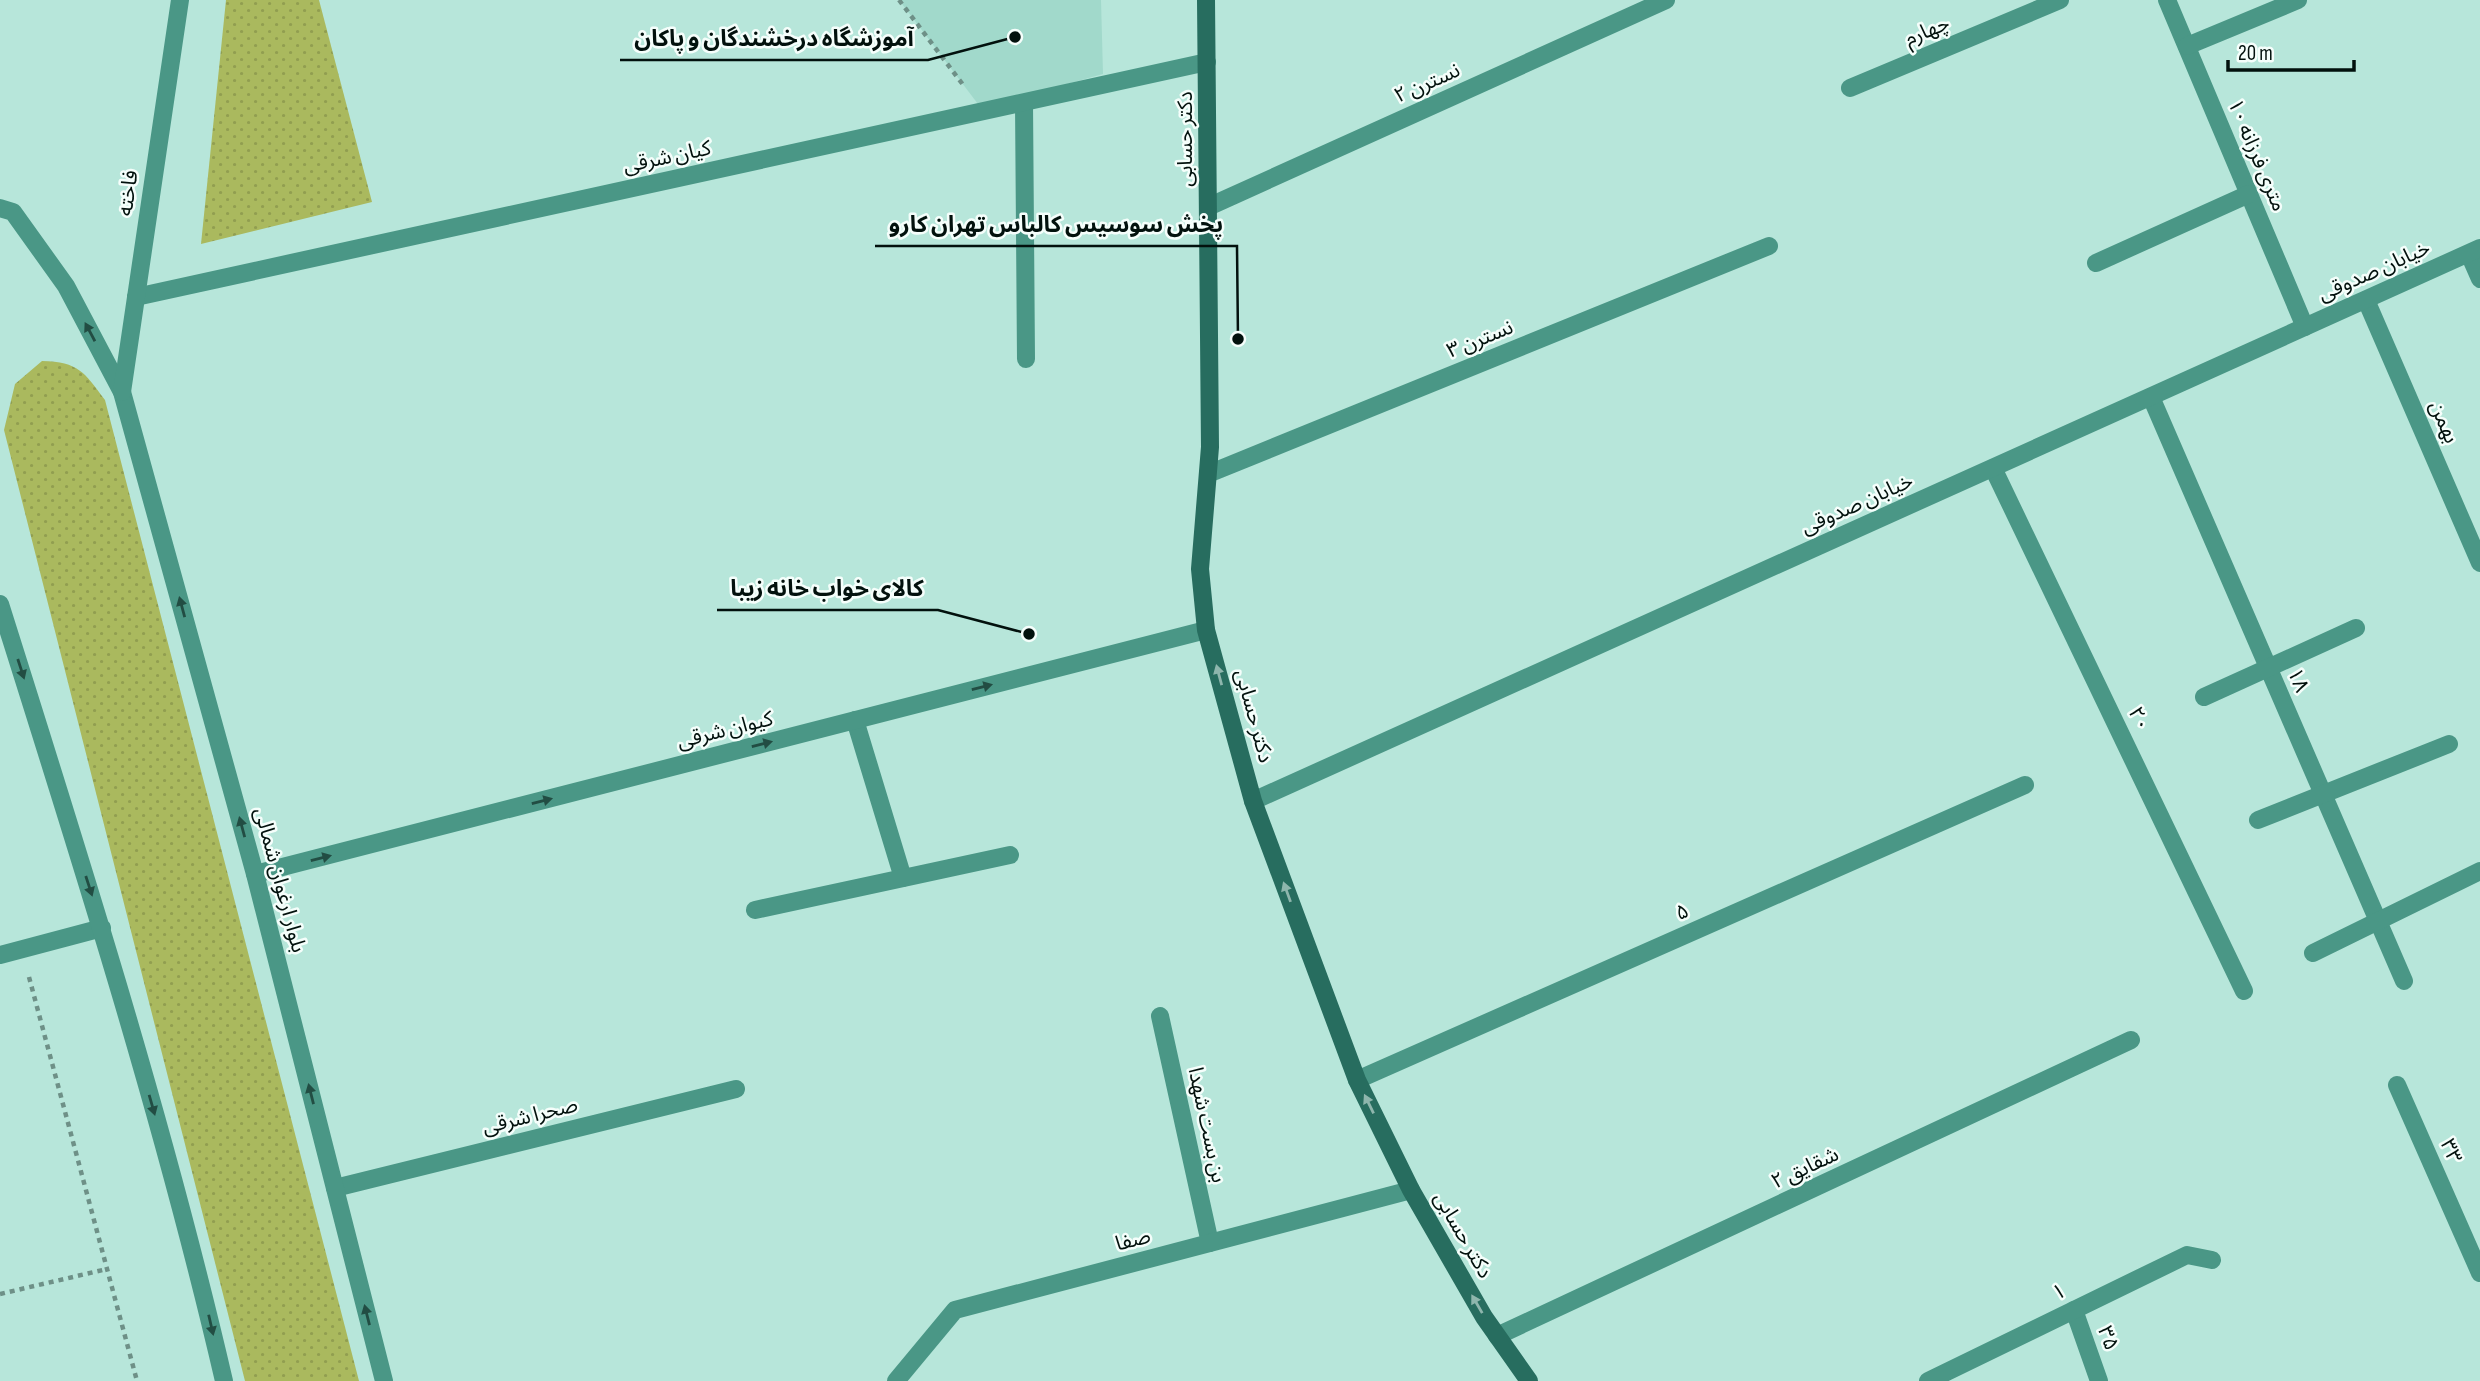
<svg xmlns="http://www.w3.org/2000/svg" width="2480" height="1381" viewBox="0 0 2480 1381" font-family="'Sofia Sans Condensed','Noto Sans Arabic',sans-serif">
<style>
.built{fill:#a1d9cb}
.grass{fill:url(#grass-dots)}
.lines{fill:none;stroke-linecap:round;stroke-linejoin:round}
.path{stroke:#6e9087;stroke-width:4.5;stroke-dasharray:5 5;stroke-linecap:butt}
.minor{stroke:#4a9786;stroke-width:18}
.tertiary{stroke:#4a9786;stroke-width:18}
.secondary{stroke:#276d5f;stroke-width:18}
.oneway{fill:#224d43}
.oneway2{fill:#8eb6ad}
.labels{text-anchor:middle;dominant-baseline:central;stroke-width:5;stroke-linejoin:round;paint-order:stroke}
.street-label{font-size:21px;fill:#02110d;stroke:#f5fefb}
.leader{fill:none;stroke:#02110d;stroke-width:2.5}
.callout-dot{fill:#02110d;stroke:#f5fefb;stroke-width:2.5}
.callout-label{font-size:23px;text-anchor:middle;font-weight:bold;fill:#02110d;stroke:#f5fefb;stroke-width:5;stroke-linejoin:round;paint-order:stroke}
</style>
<defs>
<pattern id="grass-dots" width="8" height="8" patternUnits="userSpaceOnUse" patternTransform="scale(1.75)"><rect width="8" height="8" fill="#aab95e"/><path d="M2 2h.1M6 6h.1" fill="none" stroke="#919e50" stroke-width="1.8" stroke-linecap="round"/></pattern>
</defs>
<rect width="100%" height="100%" fill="#b7e6da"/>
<polygon class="built" points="899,0 1101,0 1103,74 981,108"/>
<g class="grass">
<polygon points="226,0 319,0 372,202 201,244"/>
<path d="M 42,361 C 79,362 84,372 105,400 L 359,1381 L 245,1381 L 4,430 L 15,384 Z"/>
</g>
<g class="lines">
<g class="path">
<polyline points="899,0 964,86"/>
<polyline points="29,977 137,1381"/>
<polyline points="0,1294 107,1269"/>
</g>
<g class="minor">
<polyline points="2167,0 2305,327"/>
<polyline points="2187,46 2298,0"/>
<polyline points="1850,88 2060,0"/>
<polyline points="1024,103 1026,359"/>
<polyline points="1208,207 1666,0"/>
<polyline points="2469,254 2480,279"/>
<polyline points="2096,263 2249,194"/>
<polyline points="136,297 1207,62"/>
<polyline points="2366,300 2480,563"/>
<polyline points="2151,397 2404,981"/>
<polyline points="1993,468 2244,991"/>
<polyline points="1208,474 1769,246"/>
<polyline points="2204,697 2356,628"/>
<polyline points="855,720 903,878"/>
<polyline points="2258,820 2449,744"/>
<polyline points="255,874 1206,630"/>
<polyline points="755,910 1010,855"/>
<polyline points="2313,953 2480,871"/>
<polyline points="0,955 102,928"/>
<polyline points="1160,1016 1210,1243"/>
<polyline points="1357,1080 2025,785"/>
<polyline points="2397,1085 2480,1273"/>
<polyline points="335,1188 736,1089"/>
<polyline points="2074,1310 2099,1381"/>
<polyline points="1497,1336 2131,1040"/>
<polyline points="896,1381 955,1310 1411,1190"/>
<polyline points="1928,1381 2187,1255 2212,1260"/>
</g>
<g class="tertiary">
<polyline points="0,208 13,212 66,286 122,392 255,874 384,1381"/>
<polyline points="122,392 180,0"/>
<path d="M 0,604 C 81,861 163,1118 224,1381"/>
<polyline points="1253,801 2480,248"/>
</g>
<polyline class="secondary" points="1206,0 1210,447 1200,569 1206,630 1253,801 1357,1080 1411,1190 1484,1317 1529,1381"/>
</g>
<defs><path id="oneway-solid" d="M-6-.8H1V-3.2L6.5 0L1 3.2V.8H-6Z" transform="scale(1.75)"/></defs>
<g class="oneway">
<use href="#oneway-solid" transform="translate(90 332) rotate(-118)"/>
<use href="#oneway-solid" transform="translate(182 607) rotate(-105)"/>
<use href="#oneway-solid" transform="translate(21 669) rotate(72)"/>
<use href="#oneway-solid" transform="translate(982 687) rotate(-14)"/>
<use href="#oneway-solid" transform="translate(762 744) rotate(-14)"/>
<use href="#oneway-solid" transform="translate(542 801) rotate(-14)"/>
<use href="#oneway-solid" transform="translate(242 827) rotate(-105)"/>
<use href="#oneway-solid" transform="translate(321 858) rotate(-14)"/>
<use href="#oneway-solid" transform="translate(89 886) rotate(72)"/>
<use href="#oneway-solid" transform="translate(311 1094) rotate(-104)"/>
<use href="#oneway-solid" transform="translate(152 1105) rotate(74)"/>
<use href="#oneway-solid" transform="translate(367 1315) rotate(-104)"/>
<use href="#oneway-solid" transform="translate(211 1325) rotate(77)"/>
</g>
<g class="oneway2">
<use href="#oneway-solid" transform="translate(1219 675) rotate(-105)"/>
<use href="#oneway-solid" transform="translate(1287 892) rotate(-110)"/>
<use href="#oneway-solid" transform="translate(1369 1104) rotate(-116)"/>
<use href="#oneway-solid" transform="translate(1477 1304) rotate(-120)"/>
</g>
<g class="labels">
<g class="street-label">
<text transform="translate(1927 31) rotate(-23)">چهارم</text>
<text transform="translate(1427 83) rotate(-24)">نسترن ۲</text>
<text transform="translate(1185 139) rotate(-90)">دکتر حسابی</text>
<text transform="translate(2257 155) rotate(67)">۱۰ متری فرزانه</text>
<text transform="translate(667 157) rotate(-12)">کیان شرقی</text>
<text transform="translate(128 193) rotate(-82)">فاخته</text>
<text transform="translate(2374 271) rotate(-24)">خیابان صدوقی</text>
<text transform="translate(1480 339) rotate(-22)">نسترن ۳</text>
<text transform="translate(2444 422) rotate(67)">بهمن</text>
<text transform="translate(1857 504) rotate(-24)">خیابان صدوقی</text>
<text transform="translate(2298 680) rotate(66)">۱۸</text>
<text transform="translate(1254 716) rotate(75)">دکتر حسابی</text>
<text transform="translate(2139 719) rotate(64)">۲۰</text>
<text transform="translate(725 730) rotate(-14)">کیوان شرقی</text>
<text transform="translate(280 880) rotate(75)">بلوار ارغوان شمالی</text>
<text transform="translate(1682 912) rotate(-24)">۵</text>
<text transform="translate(530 1116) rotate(-14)">صحرا شرقی</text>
<text transform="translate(1207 1125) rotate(78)">بن بست شهدا</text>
<text transform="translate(2451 1151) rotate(66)">۳۳</text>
<text transform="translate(1805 1168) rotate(-25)">شقایق ۲</text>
<text transform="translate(1463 1235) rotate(60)">دکتر حسابی</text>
<text transform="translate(1133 1240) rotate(-15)">صفا</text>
<text transform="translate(2059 1292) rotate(-26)">۱</text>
<text transform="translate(2108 1338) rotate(70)">۳۵</text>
</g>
</g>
<path class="leader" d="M1015 37L928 60H620M1238 339L1237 246H875M1029 634L938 610H717"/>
<g class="callout-dot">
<circle cx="1015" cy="37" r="7"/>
<circle cx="1238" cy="339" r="7"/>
<circle cx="1029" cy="634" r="7"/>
</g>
<g class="callout-label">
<text x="774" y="46">آموزشگاه درخشندگان و پاکان</text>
<text x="1056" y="232">پخش سوسیس کالباس تهران کارو</text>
<text x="827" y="596">کالای خواب خانه زیبا</text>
</g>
<path d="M2228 60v10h126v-10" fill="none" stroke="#02110d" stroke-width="3.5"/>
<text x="2238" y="60" font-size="21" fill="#02110d" stroke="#f5fefb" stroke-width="5" paint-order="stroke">20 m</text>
</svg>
